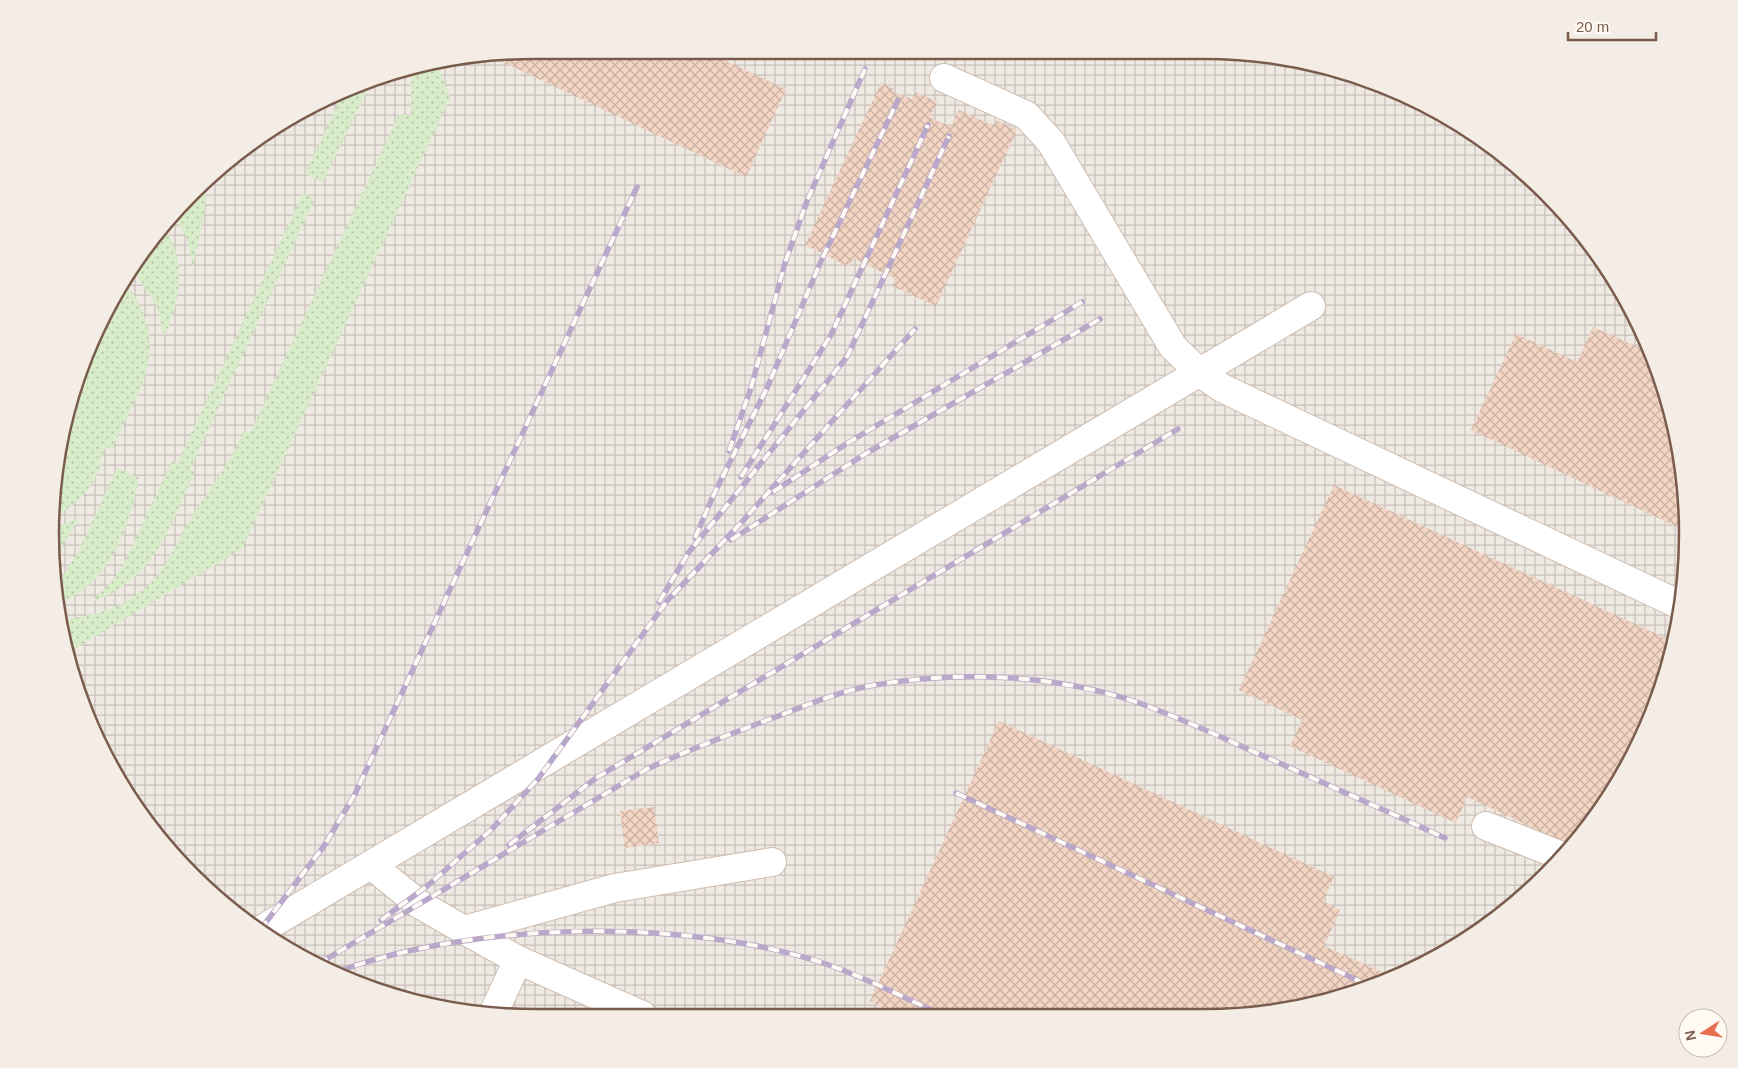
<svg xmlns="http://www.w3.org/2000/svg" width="1738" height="1068" viewBox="0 0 1738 1068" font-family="Arial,sans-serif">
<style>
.industrial{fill:url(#industrial-grid)}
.grass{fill:url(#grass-dots)}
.building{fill:url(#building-cross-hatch)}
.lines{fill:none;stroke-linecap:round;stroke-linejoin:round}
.minor-casing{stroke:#d1beb0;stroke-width:30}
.minor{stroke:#fff;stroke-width:28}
.rail-casing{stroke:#b9a8c9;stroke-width:5.5}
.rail{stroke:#fffaf3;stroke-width:4;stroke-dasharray:11;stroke-linecap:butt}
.rim{fill:none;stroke:#7a5c4d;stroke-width:2.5}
</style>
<defs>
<pattern id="industrial-grid" width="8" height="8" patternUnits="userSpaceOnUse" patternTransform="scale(1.25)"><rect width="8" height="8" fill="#efe9e4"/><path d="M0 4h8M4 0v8" fill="none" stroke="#c7c0bb"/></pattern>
<pattern id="grass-dots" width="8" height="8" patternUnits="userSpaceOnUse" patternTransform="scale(1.25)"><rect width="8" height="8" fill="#d8ecc9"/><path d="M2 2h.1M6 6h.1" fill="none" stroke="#b4c2a5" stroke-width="1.8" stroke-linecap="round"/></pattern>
<pattern id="building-cross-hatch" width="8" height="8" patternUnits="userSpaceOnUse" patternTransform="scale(1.25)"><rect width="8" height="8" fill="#f3d5c3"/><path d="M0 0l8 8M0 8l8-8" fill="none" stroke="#cab0a1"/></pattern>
</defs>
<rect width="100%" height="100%" fill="#fdf6ec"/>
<polygon class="industrial" points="534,50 1267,54 1389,87 1498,150 1568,215 1623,292 1662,378 1684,471 1687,565 1672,659 1638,748 1588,828 1523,898 1446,953 1359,992 1236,1017 471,1014 349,981 240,918 132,803 76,689 50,534 76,379 132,265 240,150 379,76"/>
<g class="grass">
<path d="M 438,66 L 450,98 L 242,549 L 69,652 L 64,619 C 103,615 139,602 162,569 C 173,553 180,535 190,519 C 209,490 230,463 244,431 L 250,433 L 399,114 L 411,115 L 411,70 Z"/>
<polygon points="378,76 375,84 371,83 323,182 305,174 342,95"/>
<polygon points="207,185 204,215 193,267 187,239 176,218"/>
<path d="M 303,193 L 315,199 L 190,469 L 195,472 C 169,527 157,578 94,601 L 94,599 L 113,580 L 123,565 L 172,461 L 177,464 Z"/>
<path d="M 165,229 C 188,265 180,300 164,337 L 157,307 L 131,266 Z"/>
<path d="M 124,281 C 174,345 141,385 112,449 L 106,447 L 99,463 L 102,464 C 91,490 79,505 53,516 L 76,379 Z"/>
<path d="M 117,468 L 139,478 C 129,526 112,582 61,602 L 58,584 L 79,550 Z"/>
<polygon points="77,518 78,521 54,559 51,530"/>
</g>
<g class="building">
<polygon points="534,50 705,51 786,89 746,177 492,57"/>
<polygon points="881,83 894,89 893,92 912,99 916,92 937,102 930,117 951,127 959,110 994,126 996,120 1017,130 936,306 892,286 896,279 853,258 849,267 805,245"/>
<polygon points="1593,327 1651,353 1662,378 1684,471 1686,531 1471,430 1516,334 1577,362"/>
<polygon points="1334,485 1674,642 1672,659 1638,748 1588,828 1572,846 1467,797 1456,823 1290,746 1302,720 1239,690"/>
<polygon points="999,721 1334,877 1323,901 1340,910 1324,946 1393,977 1359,992 1236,1017 878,1016 882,1007 870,1001"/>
<polygon points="654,807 659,843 625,848 620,811"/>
</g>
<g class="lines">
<defs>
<g id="minor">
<polyline points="944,78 1026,115 1051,142 1173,347 1200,373 1222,388 1680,605"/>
<polyline points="1486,826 1562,856"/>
<polyline points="371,865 419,904 464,930 518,960 642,1015"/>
<polyline points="261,930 1311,306"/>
<polyline points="464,930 615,888 772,862"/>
<polyline points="493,1014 518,960"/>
</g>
</defs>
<use href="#minor" class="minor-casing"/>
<use href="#minor" class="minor"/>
<defs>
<g id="rail">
<polyline points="729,451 751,388 785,263 807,201 865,69"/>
<polyline points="741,477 831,335 928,125"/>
<polyline points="773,492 846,444 1082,302"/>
<polyline points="695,538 714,494 767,388 822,259 898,100"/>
<polyline points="731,540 865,454 1100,319"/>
<polyline points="659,602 689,552 847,357 949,136"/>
<polyline points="956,793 1372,987"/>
<polyline points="509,845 596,778 1178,429"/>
<polyline points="381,920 426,887 491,830 538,779 667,601 740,524 915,329"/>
<polyline points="260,930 324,846 355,794 637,187"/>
<path d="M 318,964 L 647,769 C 691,749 735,732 781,715 C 809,704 839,692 869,686 C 959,670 1056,674 1142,704 C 1188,721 1231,742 1275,761 C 1332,787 1389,812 1445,838"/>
<path d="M 334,973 C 472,921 686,917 826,964 C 867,978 905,998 944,1016"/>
</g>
</defs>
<use href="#rail" class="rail-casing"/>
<use href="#rail" class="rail"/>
</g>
<path d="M0 0H1738V1068H0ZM534 59H1204A475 475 0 0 1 1679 534V534A475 475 0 0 1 1204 1009H534A475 475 0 0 1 59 534V534A475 475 0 0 1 534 59Z" fill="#f4ede6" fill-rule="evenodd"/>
<path class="rim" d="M534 59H1204A475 475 0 0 1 1679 534V534A475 475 0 0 1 1204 1009H534A475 475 0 0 1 59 534V534A475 475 0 0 1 534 59Z"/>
<g transform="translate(1703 1033) rotate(258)"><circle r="24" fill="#fffaf3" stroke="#cabbb1"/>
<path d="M0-4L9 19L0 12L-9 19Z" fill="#e76f51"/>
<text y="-8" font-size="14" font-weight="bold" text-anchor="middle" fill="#7a5c4d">N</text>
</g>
<path d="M1568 32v8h88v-8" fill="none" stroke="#7a5c4d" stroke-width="2.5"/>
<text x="1576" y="32" font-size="15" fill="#7a5c4d" stroke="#fffaf3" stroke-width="4" paint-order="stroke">20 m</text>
</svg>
